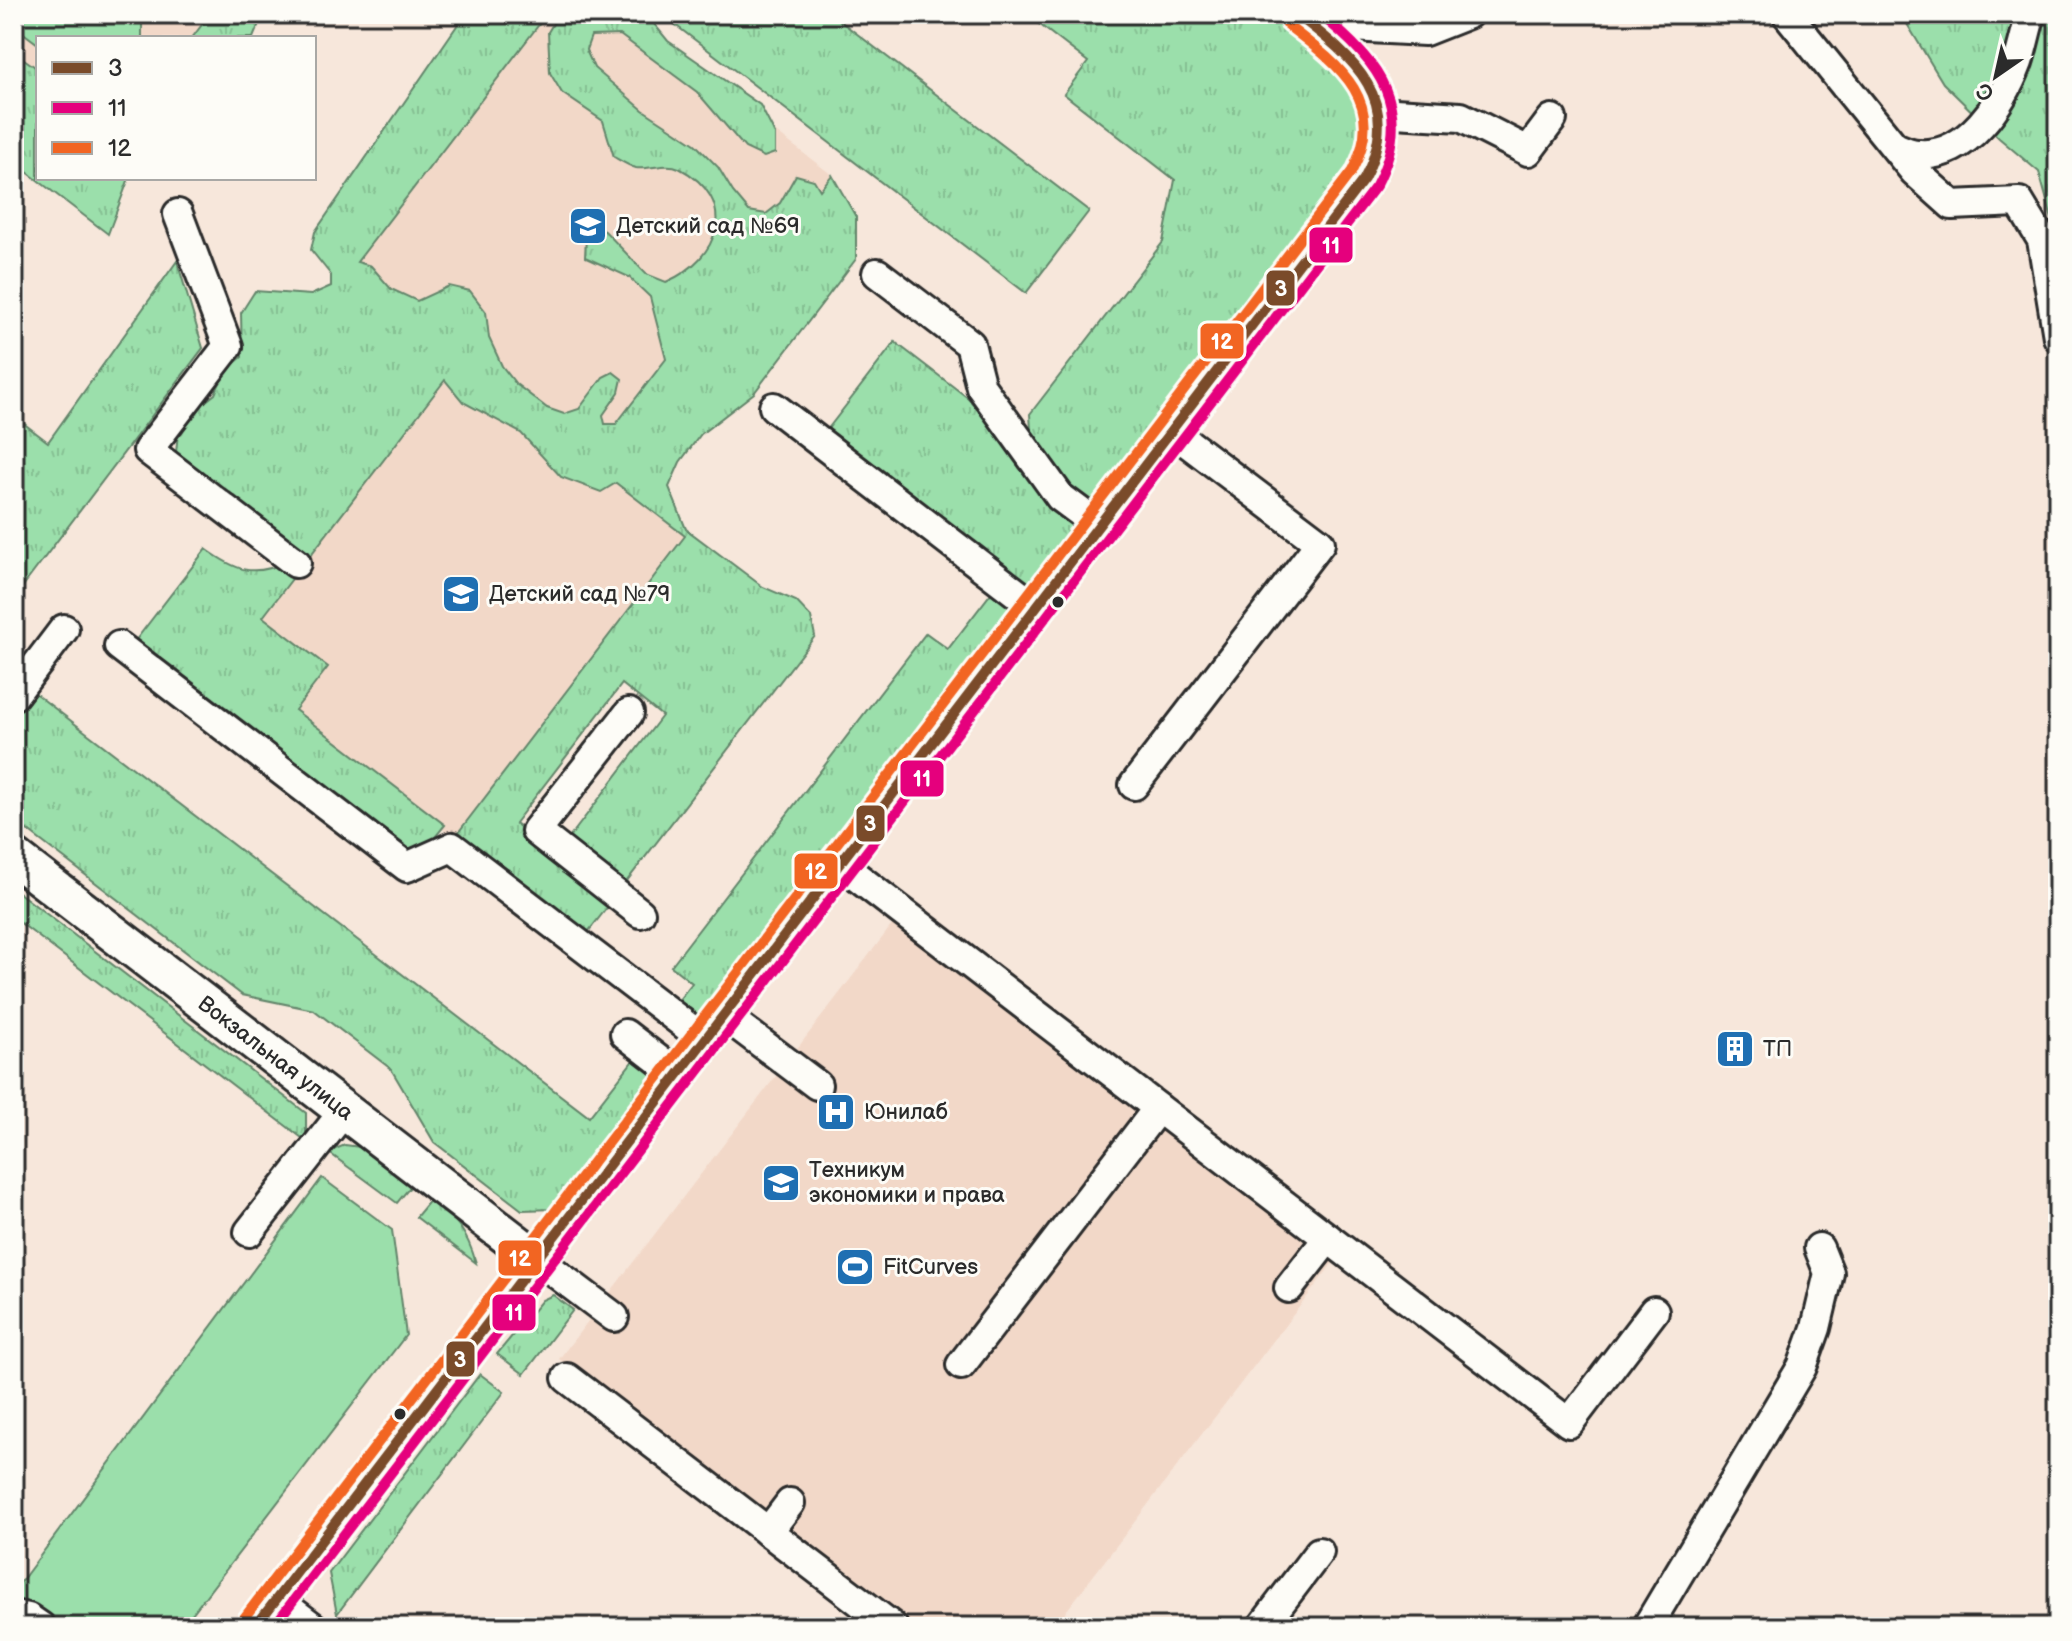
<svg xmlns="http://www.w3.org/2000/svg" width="2072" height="1641" viewBox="0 0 2072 1641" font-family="'Balsamiq Sans',sans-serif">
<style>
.built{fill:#f2d8c8}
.grass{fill:url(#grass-tufts);stroke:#63856b;stroke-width:2}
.park{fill:#9bdfab;stroke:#63856b;stroke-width:2}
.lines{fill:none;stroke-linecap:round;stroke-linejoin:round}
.minor-casing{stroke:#2b2b2b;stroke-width:34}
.major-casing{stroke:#2b2b2b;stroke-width:42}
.minor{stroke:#fdfcf7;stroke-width:28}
.major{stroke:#fdfcf7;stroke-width:36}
.bus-1-casing{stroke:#fdfcf7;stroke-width:16}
.bus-2-casing{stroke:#fdfcf7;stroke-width:16}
.bus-3-casing{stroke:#fdfcf7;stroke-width:16}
.bus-1{stroke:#7a4b2a;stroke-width:10}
.bus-2{stroke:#e5007d;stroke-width:10}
.bus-3{stroke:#f26522;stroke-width:10}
.bus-dot{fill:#2b2b2b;stroke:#fdfcf7;stroke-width:3}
.labels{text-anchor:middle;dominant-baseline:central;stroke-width:6;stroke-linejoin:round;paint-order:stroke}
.poi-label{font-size:22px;fill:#2b2b2b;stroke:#fdfcf7;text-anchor:start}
.street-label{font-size:22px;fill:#2b2b2b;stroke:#fdfcf7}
.line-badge{stroke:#fdfcf7;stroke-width:3}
.badge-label{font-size:22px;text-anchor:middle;font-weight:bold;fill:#fff}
</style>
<defs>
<pattern id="grass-tufts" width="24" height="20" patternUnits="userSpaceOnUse" patternTransform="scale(2)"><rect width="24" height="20" fill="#9bdfab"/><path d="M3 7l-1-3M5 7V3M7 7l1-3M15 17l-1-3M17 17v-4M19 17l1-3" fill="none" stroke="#86c093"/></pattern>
</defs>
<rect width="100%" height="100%" fill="#f7e7db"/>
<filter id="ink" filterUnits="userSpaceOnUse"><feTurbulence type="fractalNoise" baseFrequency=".0125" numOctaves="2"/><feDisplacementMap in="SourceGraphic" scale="16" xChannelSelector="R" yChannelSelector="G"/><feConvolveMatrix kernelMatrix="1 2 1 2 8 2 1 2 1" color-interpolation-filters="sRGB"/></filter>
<g filter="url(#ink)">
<g class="built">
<polygon points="14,14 220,14 202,38 38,38 38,87 14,68"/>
<polygon points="547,14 622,14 832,175 614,460 356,262"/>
<polygon points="458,362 686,536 454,838 227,664"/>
<polygon points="895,921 1336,1259 1054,1627 909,1627 559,1359"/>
</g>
<g class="grass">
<polygon points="210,14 263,14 253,38 192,38"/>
<path d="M 465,14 L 547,14 L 357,262 L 371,266 L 391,289 L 417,301 L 449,286 L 470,291 L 486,312 L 489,338 L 502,366 L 516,384 L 547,408 L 564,414 L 579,409 L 603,377 L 613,372 L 622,379 L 619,392 L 603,415 L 605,424 L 616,424 L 666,359 L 650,297 L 629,277 L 585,257 L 586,236 L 596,227 L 605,231 L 646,274 L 666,282 C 720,259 740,200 679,168 C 667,162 649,170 636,168 C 629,166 621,161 614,157 L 603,121 L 562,93 L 550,73 L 548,32 L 559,14 L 646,14 L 668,41 L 760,105 L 775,134 L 775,153 L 764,157 L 745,148 L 697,92 L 620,35 L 591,36 L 586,50 L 594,68 L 643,110 L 695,144 L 718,167 L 733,192 L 749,211 L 766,214 L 780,203 L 796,175 L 814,180 L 820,190 L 832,175 L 856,217 L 856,259 L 754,393 L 701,434 L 680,462 L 669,487 L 686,529 L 763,587 L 796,601 L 811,617 L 815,636 L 623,886 L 566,842 L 662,716 L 622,684 L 515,823 L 613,900 L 584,937 L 454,838 L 685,536 L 616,483 L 601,492 L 561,477 L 521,433 L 463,402 L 445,380 L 306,561 L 185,468 L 176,453 L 179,422 L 215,394 L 225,371 L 242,357 L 241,313 L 255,291 L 311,295 L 331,286 L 331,275 L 311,250 L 315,232 Z"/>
<polygon points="661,14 831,14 1089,211 1026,293"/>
<path d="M 1026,14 L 1280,14 C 1319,44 1373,87 1364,142 C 1363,152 1357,162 1353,171 L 1092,511 L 1032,447 L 1030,414 L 1163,242 L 1175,180 L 1064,94 L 1088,62 Z"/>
<polygon points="1901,14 2058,14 2058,241 2039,172 1999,138 1943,83"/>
<polygon points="14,52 38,69 38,178 129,178 108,234 14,162"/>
<polygon points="177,261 203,348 14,598 22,655 14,666 14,416 48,442"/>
<polygon points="895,342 968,398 1067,515 1072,528 1071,539 1033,588 827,430"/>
<path d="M 206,549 C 235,570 252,578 287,562 L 298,571 L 263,617 L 328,667 L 295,710 L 445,825 C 433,839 426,852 406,851 L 132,645 Z"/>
<polygon points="995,588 1019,606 698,1025 674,1006 692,983 671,966 926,633 948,649"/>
<polygon points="32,691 589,1117 635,1058 659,1076 557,1209 522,1210 434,1142 391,1069 314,1010 242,995 14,820 14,714"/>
<polygon points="14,889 306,1113 306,1141 14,918"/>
<polygon points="345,1145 360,1147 411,1186 397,1203 328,1152"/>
<path d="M 431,1199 C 456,1219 467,1231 476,1263 L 416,1217 Z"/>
<polygon points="553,1295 573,1310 524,1374 497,1354 542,1300"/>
<polygon points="480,1374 504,1392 337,1614 329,1573"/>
</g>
<g class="park">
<polygon points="14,14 142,14 142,38 38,38 38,44 14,26"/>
<polygon points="322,1178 392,1230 406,1335 182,1627 14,1627 14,1591"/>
</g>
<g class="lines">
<defs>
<g id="minor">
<polyline points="1314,14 1351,27 1425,31 1468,14"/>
<polyline points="1787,14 1914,171 1952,205 2019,202 2042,240 2058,337"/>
<polyline points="1378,112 1461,117 1528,151 1552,119"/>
<path d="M 1895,147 C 1902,150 1911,154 1919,154 C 1967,158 2003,102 2018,62 C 2023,47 2026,30 2031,14"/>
<polyline points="178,214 228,346 148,450 296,563"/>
<polyline points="877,273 970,344 981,387 1060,497 1099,526"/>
<polyline points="774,407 1036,608"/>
<polyline points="119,646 407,867 452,847 705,1040"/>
<polyline points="14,695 64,629"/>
<polyline points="629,713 536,831 640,913"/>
<polyline points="1134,785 1320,543 1172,431"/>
<polyline points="840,864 1569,1423 1654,1311"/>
<polyline points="724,1015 817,1085"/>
<polyline points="625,1034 678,1075"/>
<polyline points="249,1232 344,1111"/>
<polyline points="1289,1288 1328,1238"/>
<path d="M 614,1317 L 537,1259 L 1364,179 C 1369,169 1377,156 1378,144 C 1388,78 1342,50 1296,14"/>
<polyline points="961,1365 1158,1108"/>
<polyline points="567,1378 893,1627"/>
<polyline points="768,1532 790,1503"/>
<polyline points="276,1599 313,1627"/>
<polyline points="14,1615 28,1618 41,1627"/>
<polyline points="1262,1627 1319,1552"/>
<polyline points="1647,1627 1802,1367 1816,1328 1829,1273 1819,1248"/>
</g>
<g id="major">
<path id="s1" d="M 14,857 L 537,1259 L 255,1627"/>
</g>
</defs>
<use href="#minor" class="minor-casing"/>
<use href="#major" class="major-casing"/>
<use href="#minor" class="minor"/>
<use href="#major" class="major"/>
<defs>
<path id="bus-1" d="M 255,1627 L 1364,179 C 1405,100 1355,59 1296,14"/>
<path id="bus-2" d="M 273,1627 L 1376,186 C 1416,110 1380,61 1319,14"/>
<path id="bus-3" d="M 244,1618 L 1352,171 C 1389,101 1339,65 1287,25"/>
</defs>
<use href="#bus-1" class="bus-1-casing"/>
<use href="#bus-2" class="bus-2-casing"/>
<use href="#bus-3" class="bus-3-casing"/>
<use href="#bus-1" class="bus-1"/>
<use href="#bus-2" class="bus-2"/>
<use href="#bus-3" class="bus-3"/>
</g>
</g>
<defs>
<symbol id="school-square" viewBox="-11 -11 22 22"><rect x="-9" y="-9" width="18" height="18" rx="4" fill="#1f6fb2" stroke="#fdfcf7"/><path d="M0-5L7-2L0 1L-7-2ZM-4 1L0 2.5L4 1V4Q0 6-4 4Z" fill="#fff"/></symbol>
<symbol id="building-square" viewBox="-11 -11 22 22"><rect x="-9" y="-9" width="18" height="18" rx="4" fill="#1f6fb2" stroke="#fdfcf7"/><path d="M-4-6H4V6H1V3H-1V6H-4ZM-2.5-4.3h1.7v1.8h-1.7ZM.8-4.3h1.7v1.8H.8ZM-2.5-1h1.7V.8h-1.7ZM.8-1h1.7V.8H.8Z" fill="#fff"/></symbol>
<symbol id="hospital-square" viewBox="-11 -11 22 22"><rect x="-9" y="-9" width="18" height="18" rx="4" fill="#1f6fb2" stroke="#fdfcf7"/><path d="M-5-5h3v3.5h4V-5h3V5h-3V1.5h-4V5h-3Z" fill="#fff"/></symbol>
<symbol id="university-square" viewBox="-11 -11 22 22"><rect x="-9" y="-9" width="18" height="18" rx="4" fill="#1f6fb2" stroke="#fdfcf7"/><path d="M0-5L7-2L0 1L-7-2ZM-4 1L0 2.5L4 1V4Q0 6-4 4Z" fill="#fff"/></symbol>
<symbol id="stadium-square" viewBox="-11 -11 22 22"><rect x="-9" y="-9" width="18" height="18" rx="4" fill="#1f6fb2" stroke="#fdfcf7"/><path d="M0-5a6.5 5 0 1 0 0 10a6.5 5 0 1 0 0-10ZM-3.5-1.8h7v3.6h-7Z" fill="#fff"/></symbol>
</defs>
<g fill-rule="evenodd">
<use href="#school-square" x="566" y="204" width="44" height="44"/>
<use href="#school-square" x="439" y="572" width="44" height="44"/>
<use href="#building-square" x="1713" y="1027" width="44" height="44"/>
<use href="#hospital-square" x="814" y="1090" width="44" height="44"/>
<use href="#university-square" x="759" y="1161" width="44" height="44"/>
<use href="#stadium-square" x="833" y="1245" width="44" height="44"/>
</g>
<g class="bus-dot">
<circle cx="1058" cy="602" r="7"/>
<circle cx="400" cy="1414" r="7"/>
</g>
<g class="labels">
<g class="poi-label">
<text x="616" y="226">Детский сад №69</text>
<text x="489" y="594">Детский сад №79</text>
<text x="1763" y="1049">ТП</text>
<text x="864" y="1112">Юнилаб</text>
<text x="809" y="1170">Техникум<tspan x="809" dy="25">экономики и права</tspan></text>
<text x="883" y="1267">FitCurves</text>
</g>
<g class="street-label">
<text stroke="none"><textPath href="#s1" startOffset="330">Вокзальная улица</textPath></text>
</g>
</g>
<g class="line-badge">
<rect x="1308" y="226" width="46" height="38" rx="8" fill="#e5007d"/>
<rect x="1265" y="269" width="31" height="38" rx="8" fill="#7a4b2a"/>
<rect x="1199" y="322" width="46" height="38" rx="8" fill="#f26522"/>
<rect x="899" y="759" width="46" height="39" rx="8" fill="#e5007d"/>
<rect x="855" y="804" width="31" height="39" rx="8" fill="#7a4b2a"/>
<rect x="793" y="852" width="46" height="38" rx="8" fill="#f26522"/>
<rect x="497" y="1239" width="46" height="38" rx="8" fill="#f26522"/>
<rect x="491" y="1293" width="46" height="39" rx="8" fill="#e5007d"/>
<rect x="445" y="1340" width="31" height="38" rx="8" fill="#7a4b2a"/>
</g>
<g class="badge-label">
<text x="1331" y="253">11</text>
<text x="1281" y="296">3</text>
<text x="1222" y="349">12</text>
<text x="922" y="786">11</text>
<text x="870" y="831">3</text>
<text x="816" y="879">12</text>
<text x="520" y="1266">12</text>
<text x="514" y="1320">11</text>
<text x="460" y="1367">3</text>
</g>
<rect width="2072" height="1641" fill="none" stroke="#fdfcf7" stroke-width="48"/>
<rect x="24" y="24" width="2024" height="1593" fill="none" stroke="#2b2b2b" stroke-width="3" filter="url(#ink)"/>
<rect x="36" y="36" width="280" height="144" fill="#fdfcf7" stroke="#a9a8a5" stroke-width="2"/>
<rect x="52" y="62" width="40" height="12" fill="#7a4b2a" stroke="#a9a8a5" stroke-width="2"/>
<text x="108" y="76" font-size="24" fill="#2b2b2b">3</text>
<rect x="52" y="102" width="40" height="12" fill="#e5007d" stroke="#a9a8a5" stroke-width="2"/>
<text x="108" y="116" font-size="24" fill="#2b2b2b">11</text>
<rect x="52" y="142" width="40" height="12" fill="#f26522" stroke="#a9a8a5" stroke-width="2"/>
<text x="108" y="156" font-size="24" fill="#2b2b2b">12</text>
<g transform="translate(1996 76) rotate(214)" stroke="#fdfcf7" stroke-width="6" paint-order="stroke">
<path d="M0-6L14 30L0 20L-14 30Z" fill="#2b2b2b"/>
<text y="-12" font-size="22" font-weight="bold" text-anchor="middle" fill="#2b2b2b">С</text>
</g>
</svg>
